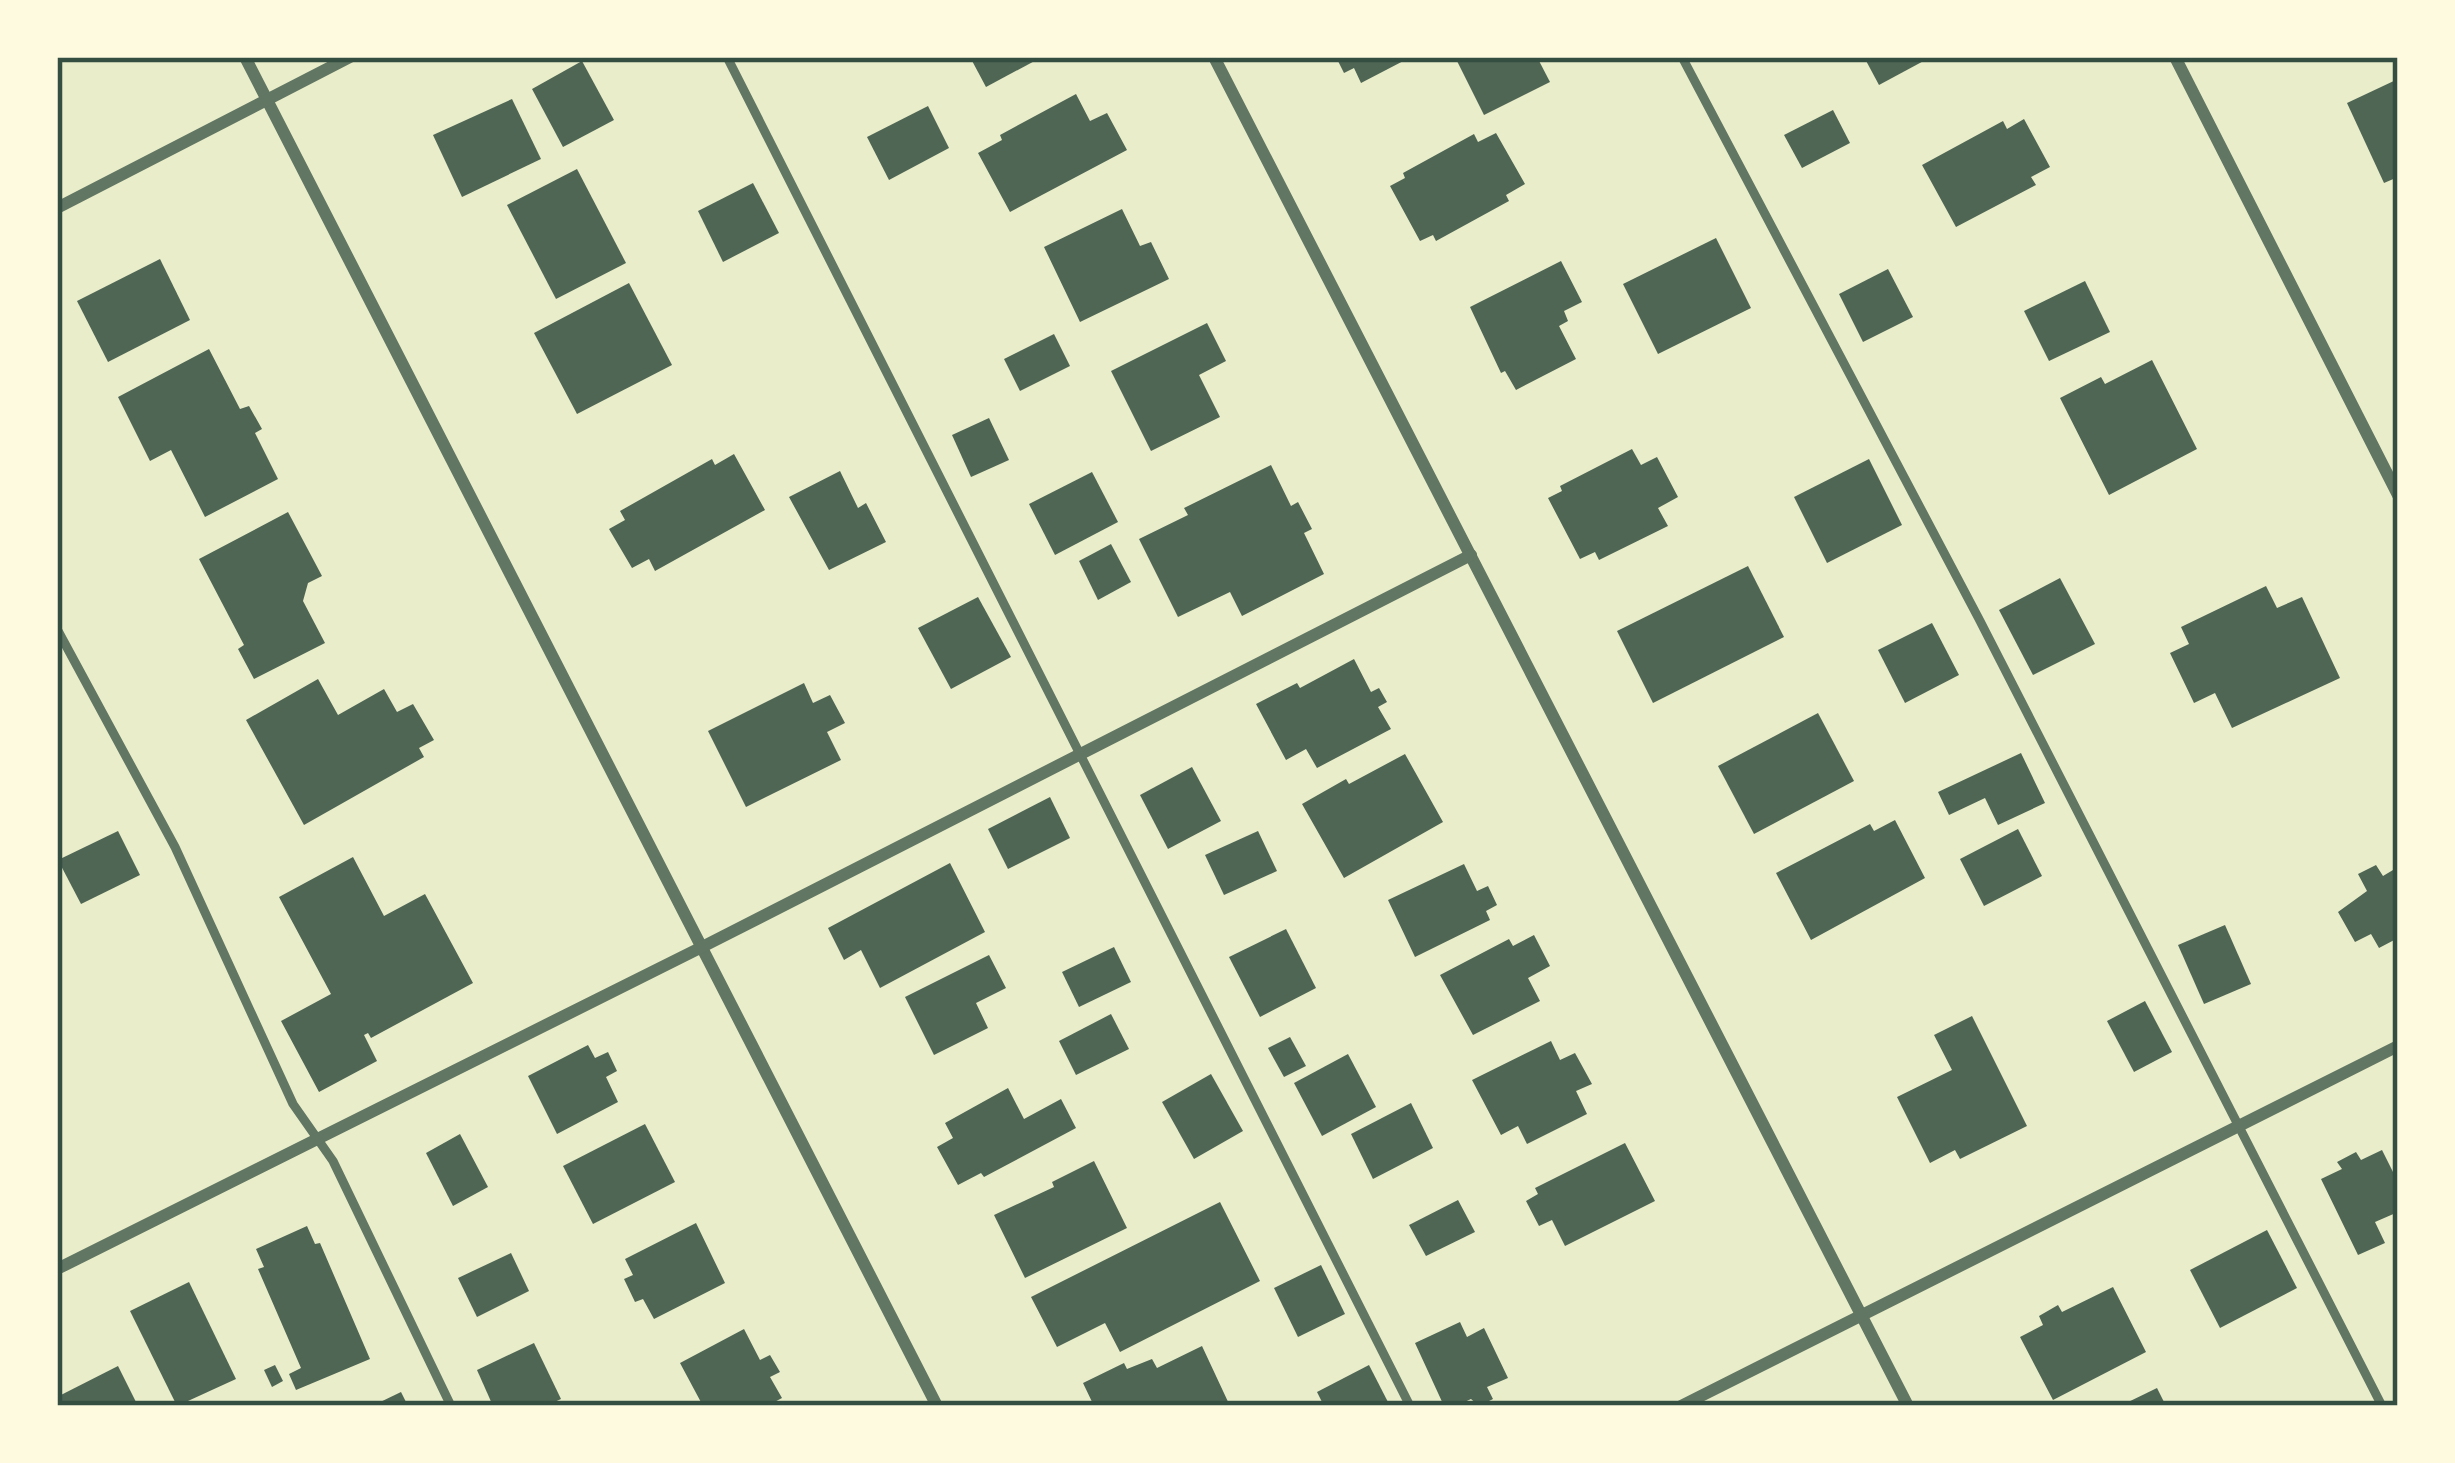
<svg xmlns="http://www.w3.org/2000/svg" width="2455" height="1463" viewBox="0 0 2455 1463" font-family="Overpass,sans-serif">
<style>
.building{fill:#4f6655}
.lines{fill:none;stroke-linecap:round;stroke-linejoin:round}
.service{stroke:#617663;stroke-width:9}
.minor{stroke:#617663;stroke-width:12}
.neatline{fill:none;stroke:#344e41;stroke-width:4.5}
</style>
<rect width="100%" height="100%" fill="#e9edc9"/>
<g class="building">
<polygon points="970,57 1042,57 986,87"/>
<polygon points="1336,57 1411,57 1361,83 1354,68 1344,73"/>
<polygon points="1455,57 1537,57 1550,82 1484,115"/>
<polygon points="1864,57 1931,57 1879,85"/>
<polygon points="582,61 614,120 563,147 532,89"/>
<polygon points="2398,79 2398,177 2384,183 2347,103"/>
<polygon points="1076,94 1090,121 1107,113 1127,150 1010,212 978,153 1002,140 1000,135"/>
<polygon points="512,99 541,159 462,197 433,135"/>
<polygon points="928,106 949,148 889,180 867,137"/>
<polygon points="1833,110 1850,143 1802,168 1784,135"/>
<polygon points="2024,119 2050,167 2031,177 2036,185 1956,227 1922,165 2003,121 2007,129"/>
<polygon points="1496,133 1525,184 1506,195 1509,201 1436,241 1433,235 1420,241 1390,186 1405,178 1403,173 1474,134 1478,142"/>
<polygon points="577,169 626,263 556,299 507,205"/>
<polygon points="753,183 779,233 723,262 698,211"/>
<polygon points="1122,209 1140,246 1151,242 1169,279 1080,322 1044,247"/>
<polygon points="1716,238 1751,308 1658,354 1623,284"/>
<polygon points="160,259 190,320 108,362 77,301"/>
<polygon points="1561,261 1582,302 1564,311 1568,321 1559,326 1576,359 1516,390 1505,371 1501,373 1470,307"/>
<polygon points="1888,269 1913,317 1863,342 1839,294"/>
<polygon points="2085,281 2110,332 2049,361 2024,311"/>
<polygon points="629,283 672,365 577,414 534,333"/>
<polygon points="1207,323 1226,361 1199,375 1220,417 1151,451 1111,371"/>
<polygon points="1054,334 1070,366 1020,391 1004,359"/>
<polygon points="209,349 240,409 249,406 262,429 255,433 278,479 205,517 171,450 150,461 118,397"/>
<polygon points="2152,360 2197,449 2109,495 2060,398 2101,377 2105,384"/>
<polygon points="989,418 1009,460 971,477 952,435"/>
<polygon points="1632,449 1641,465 1657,457 1678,497 1658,508 1668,526 1599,560 1595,552 1580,559 1548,498 1562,491 1560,486"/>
<polygon points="734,454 765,510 655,571 649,559 632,568 609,529 625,520 620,511 712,459 715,465"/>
<polygon points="1869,459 1902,525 1827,563 1794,497"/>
<polygon points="1271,465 1291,506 1298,502 1312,529 1304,533 1324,574 1242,616 1230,592 1178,617 1139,539 1188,515 1184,508"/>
<polygon points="840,471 858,508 866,503 886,542 829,570 789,497"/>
<polygon points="1092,472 1118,522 1055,555 1029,504"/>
<polygon points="288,512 322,576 308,583 303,601 325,643 254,679 238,649 244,645 199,559"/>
<polygon points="1111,544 1131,582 1098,600 1079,561"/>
<polygon points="1748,566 1784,637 1653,703 1617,631"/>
<polygon points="2060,578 2095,644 2033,675 1999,610"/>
<polygon points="2266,586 2277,608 2302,597 2340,678 2232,728 2215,693 2194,703 2170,653 2189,644 2181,627"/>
<polygon points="978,597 1011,657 951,689 918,628"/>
<polygon points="1932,623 1959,675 1905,703 1878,650"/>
<polygon points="1354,659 1371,692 1379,688 1387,702 1378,707 1391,729 1317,768 1306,749 1286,760 1256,704 1297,683 1300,688"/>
<polygon points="318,679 338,715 384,689 397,712 413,704 434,740 419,748 424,757 304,825 246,720"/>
<polygon points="804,683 813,703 830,695 845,723 827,732 841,760 746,807 708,731"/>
<polygon points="1818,713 1854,781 1754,834 1718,766"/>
<polygon points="2021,753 2045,803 1998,825 1985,798 1949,815 1938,792"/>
<polygon points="1405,754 1443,822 1344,878 1302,804 1346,779 1349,784"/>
<polygon points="1192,767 1221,821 1168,849 1140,795"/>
<polygon points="1050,797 1070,838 1008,869 988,829"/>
<polygon points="1895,820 1925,878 1811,940 1776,873 1870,824 1874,831"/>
<polygon points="2018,829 2042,876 1984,906 1960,859"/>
<polygon points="118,831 140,875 81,904 58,860"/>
<polygon points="1258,831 1277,871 1224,895 1205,855"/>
<polygon points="353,857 384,916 425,894 473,983 371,1038 368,1033 364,1035 377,1061 319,1092 281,1021 331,994 279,897"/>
<polygon points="950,863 985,932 880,988 861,950 844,960 828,928"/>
<polygon points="1464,864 1477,891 1488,886 1497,905 1486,911 1490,920 1415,957 1388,900"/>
<polygon points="2376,865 2383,876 2398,867 2398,938 2379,948 2371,934 2355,942 2338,912 2367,891 2358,874"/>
<polygon points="2225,925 2251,984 2204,1004 2178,945"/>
<polygon points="1286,929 1316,988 1260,1017 1229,957"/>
<polygon points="1534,935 1550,966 1528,978 1540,1001 1473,1035 1440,975 1509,939 1513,946"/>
<polygon points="1114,947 1131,982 1079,1007 1062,972"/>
<polygon points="989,955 1006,988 976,1003 988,1028 934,1055 905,997"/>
<polygon points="2145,1001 2172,1052 2134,1072 2107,1021"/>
<polygon points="1111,1014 1129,1049 1076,1075 1059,1041"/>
<polygon points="1972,1016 2027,1126 1960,1159 1955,1150 1930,1163 1897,1097 1952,1070 1934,1035"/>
<polygon points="1290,1037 1306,1066 1284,1077 1268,1048"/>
<polygon points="1551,1041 1560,1060 1575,1053 1592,1084 1576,1091 1587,1114 1527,1144 1518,1126 1501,1135 1472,1080"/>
<polygon points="588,1045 595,1058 608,1052 617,1071 606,1077 618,1102 557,1134 528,1076"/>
<polygon points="1348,1054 1376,1107 1322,1136 1294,1083"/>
<polygon points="1211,1074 1243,1131 1194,1159 1162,1102"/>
<polygon points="1008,1088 1024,1119 1061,1099 1076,1128 984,1177 981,1173 958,1185 937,1147 953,1138 945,1123"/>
<polygon points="1411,1103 1433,1148 1373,1179 1351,1134"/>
<polygon points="645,1124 675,1182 593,1224 563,1166"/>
<polygon points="460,1134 488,1187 453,1206 426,1153"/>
<polygon points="1625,1143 1655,1201 1565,1246 1552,1220 1539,1226 1526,1201 1538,1194 1535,1188"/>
<polygon points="2382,1150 2398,1182 2398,1212 2375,1222 2385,1243 2358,1255 2321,1179 2342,1169 2337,1162 2356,1152 2361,1160"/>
<polygon points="1094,1161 1127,1228 1025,1278 994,1215 1054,1187 1052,1182"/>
<polygon points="1458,1200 1475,1232 1426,1256 1409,1225"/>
<polygon points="1220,1202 1260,1281 1120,1352 1105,1323 1057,1347 1031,1297"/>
<polygon points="696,1223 725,1283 654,1319 643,1299 635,1302 624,1279 633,1275 625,1259"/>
<polygon points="307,1226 315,1244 320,1243 370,1359 296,1390 289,1374 301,1368 258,1269 264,1267 256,1249"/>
<polygon points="2267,1230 2297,1288 2220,1328 2190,1270"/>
<polygon points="511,1253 529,1291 477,1317 458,1278"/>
<polygon points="1321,1265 1345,1314 1298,1337 1274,1288"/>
<polygon points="189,1282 236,1379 177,1406 130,1311"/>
<polygon points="2113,1287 2146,1352 2053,1400 2020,1337 2043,1325 2039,1316 2058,1305 2062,1312"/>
<polygon points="1460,1322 1467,1337 1484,1328 1508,1378 1487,1387 1493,1399 1479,1406 1471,1399 1456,1406 1444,1406 1415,1343"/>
<polygon points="744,1329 760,1360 770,1355 780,1372 770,1377 782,1398 767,1406 703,1406 680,1363"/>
<polygon points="534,1343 561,1399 546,1406 493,1406 477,1370"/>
<polygon points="1202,1346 1230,1406 1094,1406 1083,1383 1124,1363 1127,1369 1152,1359 1157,1368"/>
<polygon points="275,1365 283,1381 272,1387 264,1370"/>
<polygon points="1369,1365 1390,1406 1324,1406 1317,1392"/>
<polygon points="118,1366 138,1406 57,1406 57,1397"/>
<polygon points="2157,1388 2166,1406 2120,1406"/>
<polygon points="401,1392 408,1406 372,1406"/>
</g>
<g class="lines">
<g class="service">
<polyline points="727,57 1410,1406"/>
<polyline points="1682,57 1979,619 2382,1406"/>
<polyline points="57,629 175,847 293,1104 333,1161 451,1406"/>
</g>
<g class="minor">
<polyline points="245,57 937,1406"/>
<polyline points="1214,57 1908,1406"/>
<polyline points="2175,57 2398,495"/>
<polyline points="57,208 350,57"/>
<polyline points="57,1269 704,946 1471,555"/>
<polyline points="1681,1406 2398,1046"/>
</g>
</g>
<rect width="2455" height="1463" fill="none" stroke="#fefae0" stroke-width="120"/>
<rect x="60" y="60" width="2335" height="1343" class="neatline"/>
</svg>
